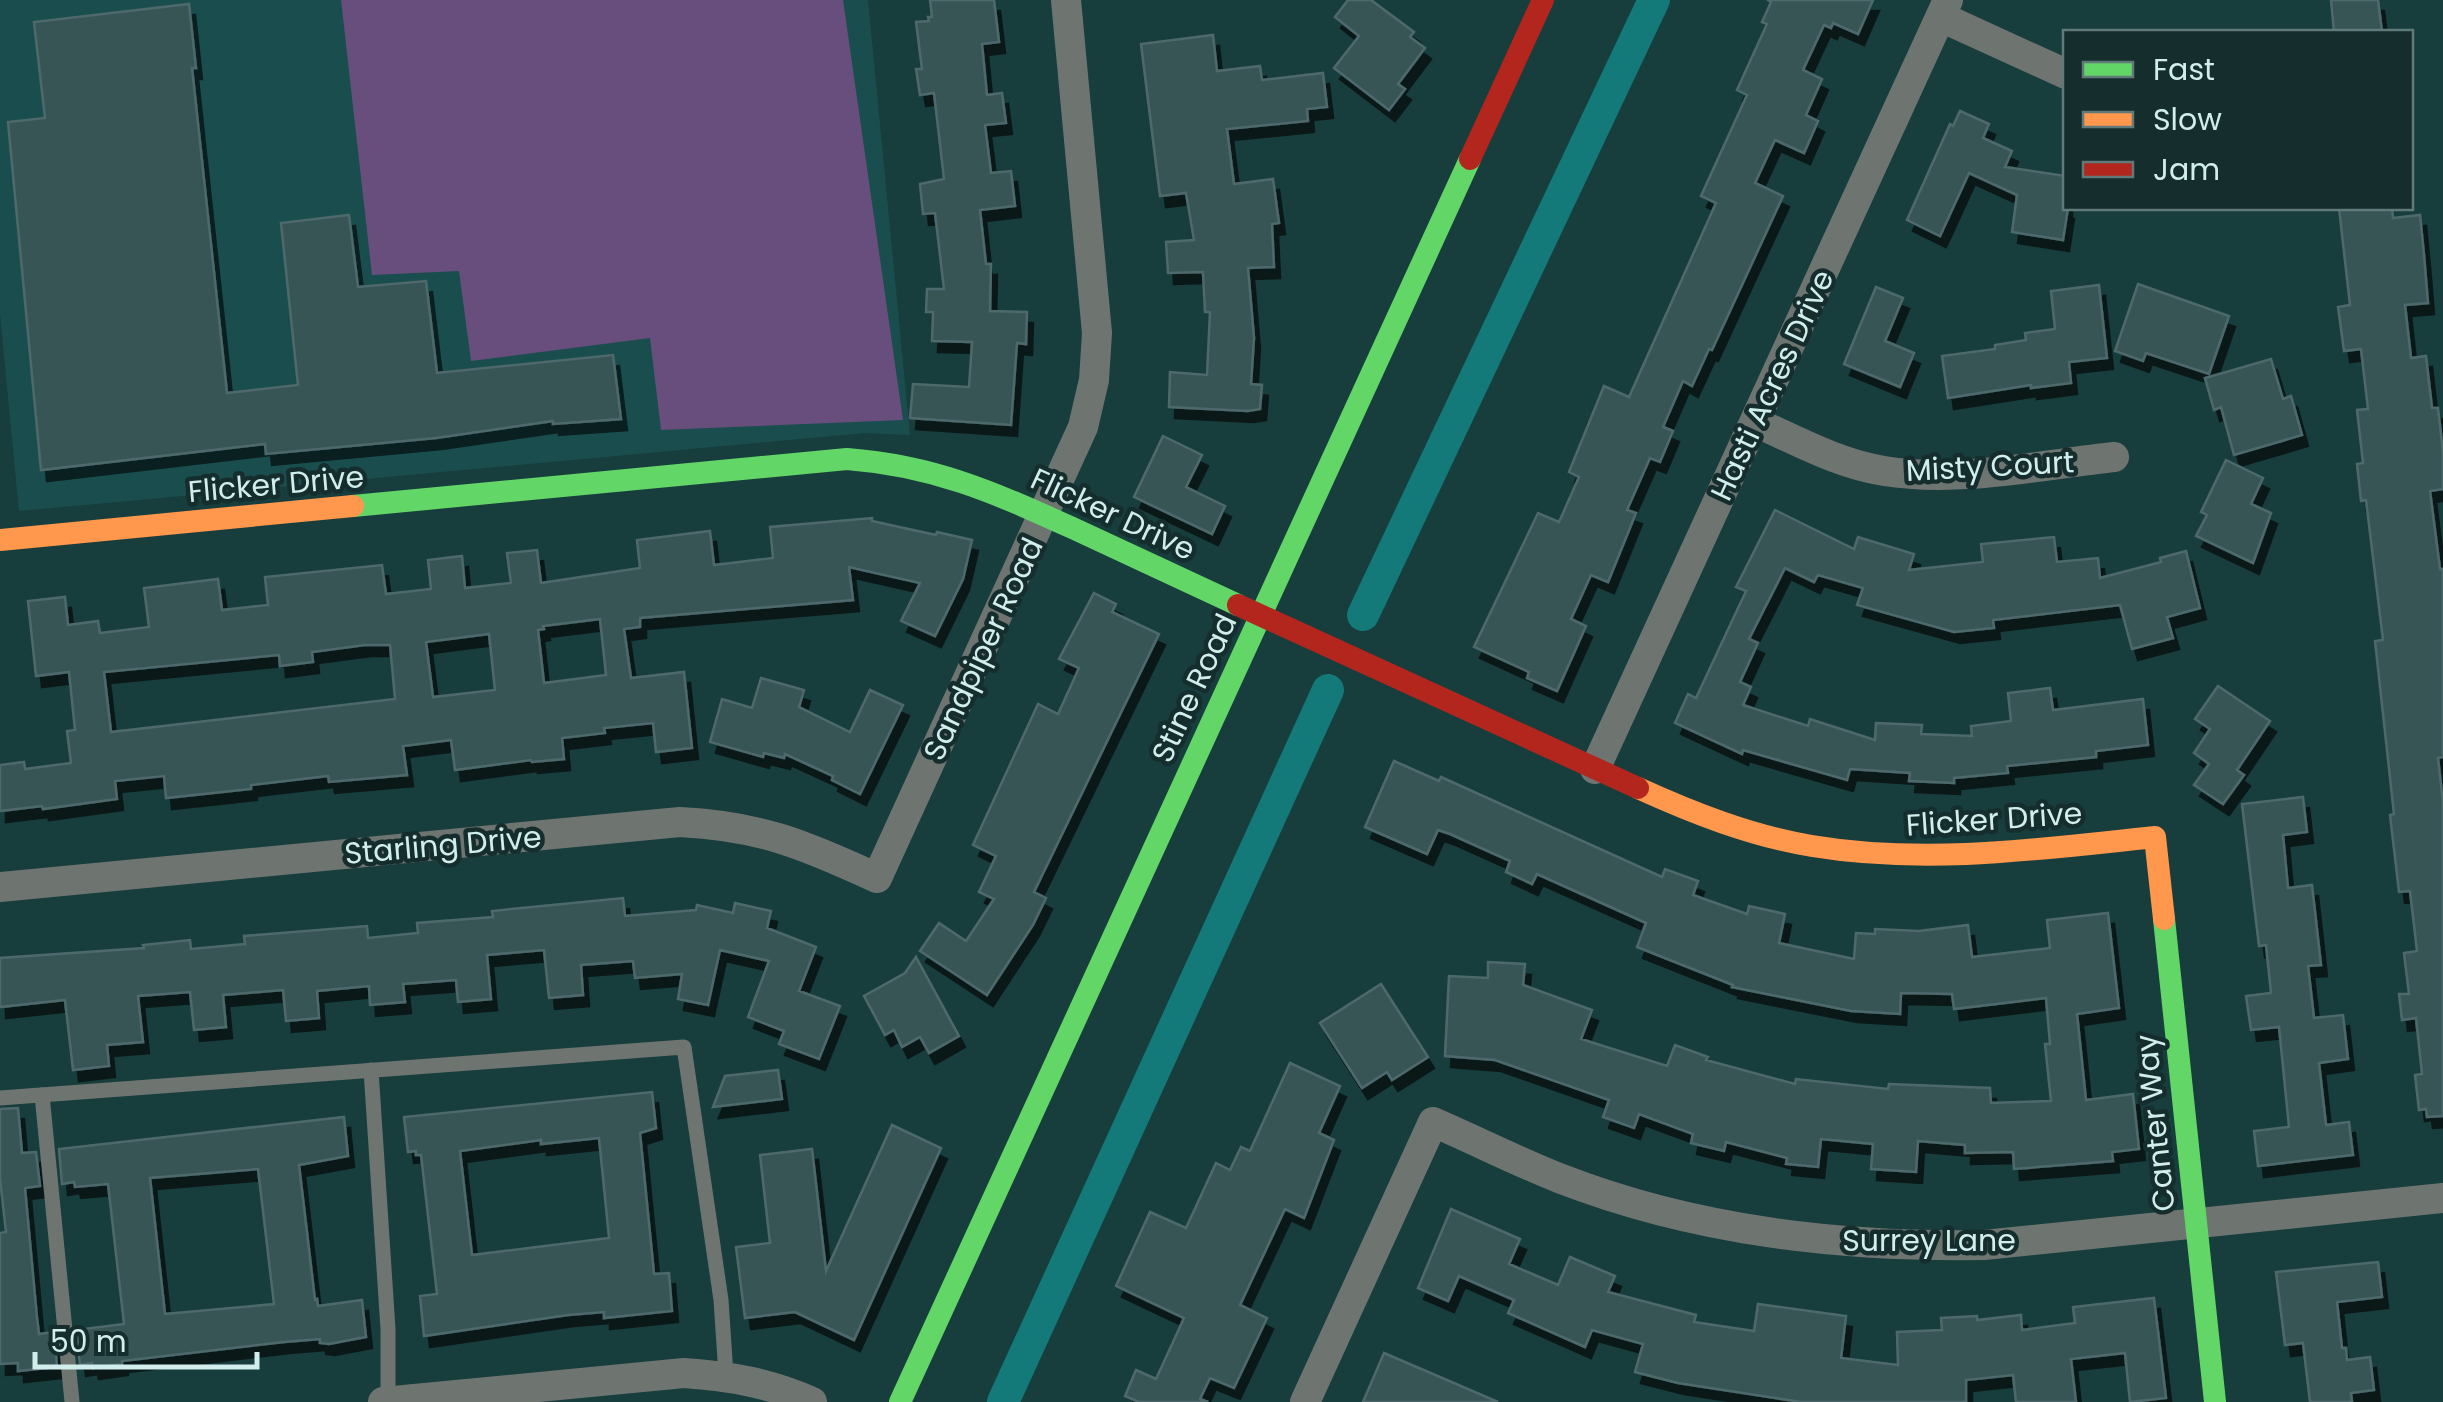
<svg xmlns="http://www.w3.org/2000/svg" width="2443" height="1402" viewBox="0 0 2443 1402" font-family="Poppins,sans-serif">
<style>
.built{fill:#1a4e4e}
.green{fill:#684e7c}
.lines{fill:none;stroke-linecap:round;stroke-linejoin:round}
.canal{stroke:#137979;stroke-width:32}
.building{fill:#395456;stroke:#4e696c;stroke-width:2.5;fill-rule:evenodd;filter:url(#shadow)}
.lane{stroke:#6e7571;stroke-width:15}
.street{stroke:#6e7571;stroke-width:30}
.fast{stroke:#63d668;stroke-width:22}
.slow{stroke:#ff974d;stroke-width:22}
.jam{stroke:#b3261e;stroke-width:22}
.labels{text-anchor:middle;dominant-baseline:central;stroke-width:9;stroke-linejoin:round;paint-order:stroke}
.street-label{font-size:30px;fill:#d1eeed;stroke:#152d2d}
</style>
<defs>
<filter id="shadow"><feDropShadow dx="6" dy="11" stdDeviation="0" flood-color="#0009"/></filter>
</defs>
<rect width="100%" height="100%" fill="#183d3d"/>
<polygon class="built" points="0,0 868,0 910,435 865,433 19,511 0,314"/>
<polygon class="green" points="341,0 843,0 903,420 661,430 650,338 471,361 459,271 372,275"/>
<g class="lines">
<g class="canal">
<polyline points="1363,615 1654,0"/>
<polyline points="1003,1402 1328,690"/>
</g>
</g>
<g class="building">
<polygon points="930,0 994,0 999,42 982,44 987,95 1002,93 1006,123 985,125 991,173 1011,171 1015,206 980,210 986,264 991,264 990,311 1027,312 1026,344 1017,343 1011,425 910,418 913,384 969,387 972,342 932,341 933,312 926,312 927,289 944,289 935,213 923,214 920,184 944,179 934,93 920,95 916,69 922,69 916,22 929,21 928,17 932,17"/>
<polygon points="1348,0 1371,0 1414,32 1410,37 1425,48 1398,84 1405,89 1389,110 1334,68 1359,36 1335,17"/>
<polygon points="1768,0 1873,0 1858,34 1833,23 1831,28 1824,25 1803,70 1822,79 1806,115 1818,121 1804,153 1775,140 1755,183 1783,196 1712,350 1709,349 1692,386 1683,381 1663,427 1673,431 1660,462 1650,458 1627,510 1636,513 1608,582 1591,575 1571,619 1586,626 1557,691 1527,678 1529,672 1474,647 1538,513 1559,522 1579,477 1569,472 1604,386 1629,397 1716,203 1701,196 1747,95 1737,90 1767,24 1762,22 1771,2"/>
<polygon points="2331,0 2378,0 2382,32 2334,32"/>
<polygon points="189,4 196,68 192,68 227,393 298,385 281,223 349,215 358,287 426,281 437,373 613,355 621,419 553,424 553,421 436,438 266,454 265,444 41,470 8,122 45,118 34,22"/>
<polygon points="1213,35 1217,71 1260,66 1262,80 1323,73 1327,107 1307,109 1308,121 1227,129 1234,184 1273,179 1279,223 1272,224 1274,267 1248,268 1254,338 1251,384 1262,385 1260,409 1248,411 1169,407 1170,372 1207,375 1210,312 1205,312 1203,272 1168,273 1166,242 1194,240 1186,193 1160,196 1141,44"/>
<polygon points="1960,111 1989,124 1983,138 2012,151 2005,167 2066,176 2066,208 2068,208 2063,240 2012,232 2017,195 1969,173 1940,236 1907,220 1950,124 1953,126"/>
<polygon points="2339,208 2392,208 2393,218 2420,215 2424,255 2428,303 2405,305 2411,358 2426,356 2432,408 2438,408 2443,452 2443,489 2430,491 2440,569 2443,569 2443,757 2438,758 2443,803 2443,1116 2427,1117 2426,1109 2419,1110 2415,1075 2422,1074 2416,1018 2402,1020 2399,994 2409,994 2404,953 2417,951 2410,891 2399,892 2390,815 2394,814 2375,641 2383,640 2366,500 2361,501 2357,464 2363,463 2357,410 2368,409 2361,349 2344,351 2338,307 2350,305"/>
<polygon points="2138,284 2229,316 2209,374 2146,353 2143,361 2115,351"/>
<polygon points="2099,285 2107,358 2069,362 2071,383 2031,388 2031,385 1948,398 1942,356 1995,349 1995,345 2026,340 2025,333 2055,329 2051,291"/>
<polygon points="1876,287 1903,298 1885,341 1914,353 1900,387 1844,364"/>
<polygon points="2271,359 2283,399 2291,396 2302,435 2234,455 2221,407 2214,410 2205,378"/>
<polygon points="1163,436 1202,455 1186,487 1225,506 1212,534 1134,497"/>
<polygon points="2226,460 2263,478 2251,504 2271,513 2253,563 2196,536 2207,515 2201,512"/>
<polygon points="1775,510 1854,549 1858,537 1914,554 1909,570 1983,562 1981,544 2054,537 2057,562 2098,558 2100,578 2161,562 2160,558 2186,551 2200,608 2167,617 2173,638 2132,649 2120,605 1993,620 1994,628 1954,632 1857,605 1863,588 1818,575 1814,582 1785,568 1749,639 1758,643 1740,682 1751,687 1743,705 1808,726 1810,719 1875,740 1876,723 1922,725 1921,734 1972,736 1971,726 2011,721 2008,693 2050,688 2053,710 2143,699 2148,745 2096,751 2096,757 2007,766 2008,773 1954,778 1954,783 1909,781 1910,773 1850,769 1847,780 1743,750 1742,754 1675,723 1688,694 1696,698 1746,591 1736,587"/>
<path d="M 872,518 L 872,521 L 936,535 L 937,532 L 972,540 L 963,579 L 935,636 L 901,621 L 920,583 L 849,567 L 853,600 L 640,618 L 640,627 L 624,629 L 631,678 L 684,672 L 692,748 L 656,752 L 653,723 L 604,728 L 605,733 L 562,738 L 564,759 L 532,762 L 531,760 L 455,770 L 451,740 L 403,746 L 407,775 L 329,782 L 328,776 L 251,785 L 251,789 L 166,798 L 164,776 L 115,781 L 117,799 L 43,809 L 42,806 L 0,811 L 0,765 L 24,762 L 25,769 L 71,763 L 67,731 L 75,730 L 69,672 L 36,676 L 28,601 L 65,597 L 68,625 L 98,621 L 100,633 L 149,627 L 144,588 L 218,579 L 222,610 L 268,605 L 265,577 L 382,565 L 386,594 L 431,589 L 428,560 L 462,556 L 465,588 L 511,583 L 507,553 L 537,550 L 541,583 L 640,568 L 637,540 L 710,531 L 714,565 L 773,558 L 770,527 ZM 600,619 L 606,675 L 544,683 L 538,630 L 544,629 L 543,626 ZM 489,634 L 495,690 L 433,697 L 426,642 ZM 365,645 L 390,645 L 395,699 L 111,732 L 104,672 L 279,655 L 280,666 L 313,662 L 312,652 Z"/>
<polygon points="1094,593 1116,604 1112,612 1159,634 1034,892 1046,898 1033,925 987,995 920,951 939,923 966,941 994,899 979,892 996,856 973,845 1038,704 1058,714 1079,668 1059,659"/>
<polygon points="761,678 804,690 799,707 850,732 870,690 903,705 860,794 832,780 833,776 785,754 784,758 764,753 763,757 710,742 722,699 752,708"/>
<polygon points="2218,686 2270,721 2237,770 2244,775 2223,804 2194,785 2209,764 2194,753 2210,729 2195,719"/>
<polygon points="1394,761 1439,781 1441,777 1662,877 1665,869 1698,881 1693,895 1747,914 1749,906 1785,914 1779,943 1854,959 1856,933 1875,934 1875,929 1919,931 1968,925 1972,957 2050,948 2047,920 2108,913 2119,1008 2077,1014 2086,1100 2133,1094 2139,1149 2112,1152 2113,1161 2014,1169 2013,1152 1965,1153 1965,1145 1918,1141 1916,1172 1871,1169 1873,1144 1821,1139 1818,1167 1786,1164 1787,1158 1726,1142 1724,1151 1691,1143 1693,1134 1639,1114 1634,1128 1603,1117 1609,1100 1495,1060 1445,1056 1449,976 1488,978 1488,962 1525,964 1523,985 1592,1010 1581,1039 1667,1066 1675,1045 1708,1057 1706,1060 1795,1084 1796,1079 1888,1089 1889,1084 1990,1088 1991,1103 2051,1101 2045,1044 2050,1044 2046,998 1954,1009 1952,994 1901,993 1900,1014 1851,1011 1732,987 1733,985 1637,947 1646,923 1537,874 1532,884 1506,872 1510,861 1450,834 1438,830 1427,854 1365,827"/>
<polygon points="2303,797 2307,832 2283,835 2288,888 2312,885 2321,965 2308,966 2314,1018 2343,1015 2348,1059 2319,1063 2326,1125 2349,1122 2353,1155 2258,1166 2254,1131 2289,1127 2279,1027 2251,1030 2246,996 2271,993 2266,945 2259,946 2242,804"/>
<polygon points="623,898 625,916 696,910 697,905 733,913 735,903 771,911 767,928 816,947 799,991 840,1006 819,1059 779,1044 784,1031 748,1017 769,961 720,950 708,1005 678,999 682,974 635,978 633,961 581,965 583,995 549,998 544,950 487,955 491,999 458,1002 456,980 403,984 405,1002 370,1005 369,986 317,991 319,1018 286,1021 283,990 223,995 226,1027 194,1030 190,992 138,996 143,1042 107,1045 109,1066 73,1070 65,1000 0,1007 0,958 144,948 143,945 190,940 191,949 245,944 244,936 367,926 368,938 418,933 417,923 493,917 492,911"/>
<polygon points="916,957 959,1036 929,1053 920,1037 902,1047 894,1030 885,1035 864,996 905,973"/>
<polygon points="1381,984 1428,1057 1392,1080 1387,1072 1362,1088 1320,1023"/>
<polygon points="1290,1063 1340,1086 1319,1133 1334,1140 1304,1218 1285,1209 1240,1305 1267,1318 1234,1388 1210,1378 1200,1399 1208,1402 1139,1402 1125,1396 1136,1370 1156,1379 1184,1318 1116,1286 1150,1212 1186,1228 1216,1163 1230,1170 1241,1147 1250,1151"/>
<polygon points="778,1070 782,1099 713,1107 725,1076"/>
<path d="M 652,1092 L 656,1128 L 640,1133 L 654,1274 L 669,1273 L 672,1311 L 604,1318 L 604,1312 L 568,1315 L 424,1336 L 420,1296 L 437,1294 L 421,1155 L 416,1155 L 416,1151 L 408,1152 L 404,1117 ZM 599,1138 L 609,1238 L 472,1255 L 460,1151 L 541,1140 L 541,1144 Z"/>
<polygon points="18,1108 22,1153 36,1152 40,1186 25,1188 37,1318 39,1334 54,1332 57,1367 18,1371 18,1363 0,1364 0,1233 6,1232 0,1179 0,1109"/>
<path d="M 344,1117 L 348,1156 L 299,1165 L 315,1300 L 317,1299 L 318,1306 L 362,1300 L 366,1337 L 329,1344 L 320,1343 L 320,1339 L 284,1342 L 122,1361 L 122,1364 L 93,1368 L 92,1363 L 80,1365 L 76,1330 L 124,1324 L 108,1184 L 75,1187 L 74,1182 L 62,1184 L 59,1149 ZM 258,1169 L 274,1304 L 165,1314 L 150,1178 Z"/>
<polygon points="892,1125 941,1148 854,1340 795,1312 745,1318 736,1247 770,1243 760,1155 812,1149 826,1271"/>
<polygon points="1451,1209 1520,1239 1509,1264 1558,1285 1570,1257 1615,1276 1608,1292 1696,1315 1694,1322 1754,1331 1758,1304 1846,1316 1841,1358 1898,1365 1897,1332 1942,1330 1941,1318 1977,1316 1977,1320 2021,1315 2022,1330 2075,1323 2073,1307 2154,1298 2166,1398 2130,1402 2125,1353 2071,1359 2076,1402 2016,1402 2013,1375 1966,1380 1966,1402 1801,1402 1678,1383 1635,1372 1643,1344 1592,1330 1585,1347 1508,1313 1514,1300 1459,1276 1448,1301 1418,1288"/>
<polygon points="2378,1262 2382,1297 2337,1302 2342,1348 2346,1348 2347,1360 2370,1357 2374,1390 2351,1393 2352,1402 2310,1402 2303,1343 2285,1345 2276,1272"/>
<polygon points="1384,1353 1498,1402 1363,1402"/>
</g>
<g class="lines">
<g class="lane">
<polyline points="371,1070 388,1329 388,1402"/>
<polyline points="42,1095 72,1402"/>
<polyline points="0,1098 684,1047 721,1300 726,1375"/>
</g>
<g class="street">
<polyline points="1941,17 2066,74"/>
<path d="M 1755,422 C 1796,440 1838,464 1884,471 C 1959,483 2040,465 2114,457"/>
<polyline points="1595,769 1948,0"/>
<path d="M 0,887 L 680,822 C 761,826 805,845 877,878 L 1083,427 L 1094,380 L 1097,333 L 1066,0"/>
<path d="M 383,1402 L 684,1373 C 729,1376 770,1383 812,1402"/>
<path d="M 1305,1402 L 1433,1122 C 1475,1140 1516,1161 1559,1178 C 1695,1231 1839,1247 1984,1245 L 2443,1198"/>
</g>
<g class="fast">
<path d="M 353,506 L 847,459 C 938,466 997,494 1079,531 C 1132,556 1185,580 1238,605"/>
<polyline points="2164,919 2215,1402"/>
<polyline points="900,1402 1470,159"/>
</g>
<g class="slow">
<polyline points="0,540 353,506"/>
<path d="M 1638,788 C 1693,813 1751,836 1812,846 C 1926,865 2041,849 2155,837 L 2164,919"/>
</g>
<g class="jam">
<polyline points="1470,159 1543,0"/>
<polyline points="1238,605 1638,788"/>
</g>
</g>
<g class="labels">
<g class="street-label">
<text transform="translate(1772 385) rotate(-65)">Hasti Acres Drive</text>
<text transform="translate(1990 466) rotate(-3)">Misty Court</text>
<text transform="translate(276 484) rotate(-5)">Flicker Drive</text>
<text transform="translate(1113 514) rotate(25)">Flicker Drive</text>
<text transform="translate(983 649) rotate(-65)">Sandpiper Road</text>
<text transform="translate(1194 688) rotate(-65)">Stine Road</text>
<text transform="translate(1994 819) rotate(-4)">Flicker Drive</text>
<text transform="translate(443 845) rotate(-5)">Starling Drive</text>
<text transform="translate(2155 1123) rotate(-96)">Canter Way</text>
<text x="1929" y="1240">Surrey Lane</text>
</g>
</g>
<rect x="2063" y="30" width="350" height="180" fill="#152d2d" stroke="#607a7a" stroke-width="2.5"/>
<rect x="2083" y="62" width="50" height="15" fill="#63d668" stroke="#607a7a" stroke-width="2.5"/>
<text x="2153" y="80" font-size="30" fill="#d1eeed">Fast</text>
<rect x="2083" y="112" width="50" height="15" fill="#ff974d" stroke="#607a7a" stroke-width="2.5"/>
<text x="2153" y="130" font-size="30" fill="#d1eeed">Slow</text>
<rect x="2083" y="162" width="50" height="15" fill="#b3261e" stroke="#607a7a" stroke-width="2.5"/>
<text x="2153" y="180" font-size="30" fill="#d1eeed">Jam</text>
<path d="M35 1352v15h222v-15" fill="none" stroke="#d1eeed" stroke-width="5"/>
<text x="50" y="1352" font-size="30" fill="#d1eeed" stroke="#152d2d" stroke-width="8" paint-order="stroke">50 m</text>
</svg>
